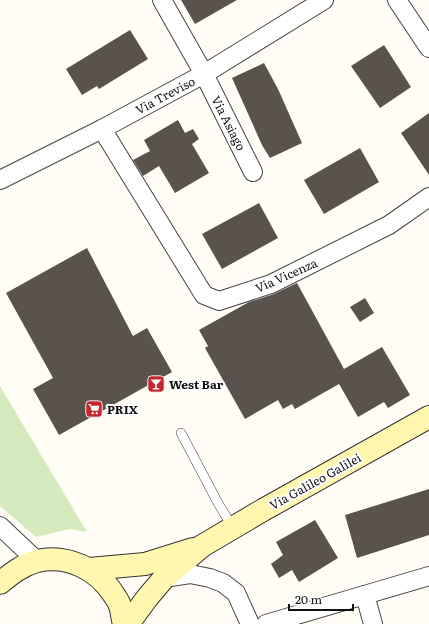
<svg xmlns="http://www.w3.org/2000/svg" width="429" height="624" viewBox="0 0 429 624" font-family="Literata,serif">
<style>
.green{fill:#d5ebbd}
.building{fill:#5a524d}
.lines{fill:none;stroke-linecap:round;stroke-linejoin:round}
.service-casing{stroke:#444;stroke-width:10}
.minor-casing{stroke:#444;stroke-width:20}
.secondary-casing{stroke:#333;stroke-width:24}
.service{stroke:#fff;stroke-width:9}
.minor{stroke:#fff;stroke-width:18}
.secondary{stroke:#fff6b0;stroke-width:22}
.labels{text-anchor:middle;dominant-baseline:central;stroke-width:4;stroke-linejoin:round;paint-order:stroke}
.street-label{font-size:12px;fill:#111;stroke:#fff}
.poi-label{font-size:12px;font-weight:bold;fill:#111;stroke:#fff;text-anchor:start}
</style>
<rect width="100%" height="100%" fill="#fffdf5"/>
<polygon class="green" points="0,386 87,532 70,529 36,537 0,506"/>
<g class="building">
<polygon points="181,0 237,0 195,24"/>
<polygon points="130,30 148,59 99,89 97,86 82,95 66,69"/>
<polygon points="384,45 411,87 380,108 351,66"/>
<polygon points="264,63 278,89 302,143 270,158 262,145 232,78"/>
<polygon points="429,113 429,175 401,133"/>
<polygon points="178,120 185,133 193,129 199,139 192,144 209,173 175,193 159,166 143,176 133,160 150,151 144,140"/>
<polygon points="360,148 379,182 324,214 304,180"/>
<polygon points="259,203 278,238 222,269 202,234"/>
<polygon points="87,248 133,336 147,328 172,372 59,435 33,389 53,378 6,293"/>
<polygon points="297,283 344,369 382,347 410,395 388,408 384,402 358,417 339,384 295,409 292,404 283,409 278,400 245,419 205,348 208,346 199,330 249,302 274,294"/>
<polygon points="365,298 374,313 360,322 350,307"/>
<polygon points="429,489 429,535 357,558 345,515"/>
<polygon points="315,520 338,558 299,582 292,570 279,578 271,564 283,555 276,542"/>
</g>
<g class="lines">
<defs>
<polyline id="service" points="181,433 218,503 233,528"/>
<g id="minor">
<polyline points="162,0 204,74 253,172"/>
<polyline points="397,0 429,48"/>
<polyline points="102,129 204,295 219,301 271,284 389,225 429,197"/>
<polyline points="0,180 102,129 204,74 324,0"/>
<polyline points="0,526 37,561"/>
<polyline points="164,578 190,574 210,578 223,583 236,593 250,624"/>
<polyline points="365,595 373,624"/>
<polyline points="266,624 429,576"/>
</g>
<g id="secondary">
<polyline points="89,569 145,564 193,549"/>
<path d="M 0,583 C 11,574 22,565 37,561 C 67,554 98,569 114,595 C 116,598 119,602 120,606 C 122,611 122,618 124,624"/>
<polyline points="128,624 147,598 164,578 202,546 263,510 429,417"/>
</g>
</defs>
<use href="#service" class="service-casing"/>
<use href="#minor" class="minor-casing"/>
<use href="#secondary" class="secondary-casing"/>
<use href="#service" class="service"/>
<use href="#minor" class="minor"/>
<use href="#secondary" class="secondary"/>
</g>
<defs>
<symbol id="bar-square" viewBox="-11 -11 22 22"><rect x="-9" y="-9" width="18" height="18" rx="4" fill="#c4262e" stroke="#fff"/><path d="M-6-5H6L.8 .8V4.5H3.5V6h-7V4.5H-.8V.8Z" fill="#fff"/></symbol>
<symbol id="supermarket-square" viewBox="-11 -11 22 22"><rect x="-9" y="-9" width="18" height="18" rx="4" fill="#c4262e" stroke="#fff"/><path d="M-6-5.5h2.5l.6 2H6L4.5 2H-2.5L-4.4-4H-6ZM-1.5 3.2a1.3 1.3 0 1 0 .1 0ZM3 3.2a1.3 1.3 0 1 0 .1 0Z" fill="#fff"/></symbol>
</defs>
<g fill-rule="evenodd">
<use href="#bar-square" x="146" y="374" width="20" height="20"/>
<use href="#supermarket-square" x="84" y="399" width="20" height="20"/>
</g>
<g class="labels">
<g class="street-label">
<text transform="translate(165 95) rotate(-28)">Via Treviso</text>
<text transform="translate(229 123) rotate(63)">Via Asiago</text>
<text transform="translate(286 275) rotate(-24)">Via Vicenza</text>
<text transform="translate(315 481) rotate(-29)">Via Galileo Galilei</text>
</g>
<g class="poi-label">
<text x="169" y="384">West Bar</text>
<text x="107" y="409">PRIX</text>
</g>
</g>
<path d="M289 604v6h64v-6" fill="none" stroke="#111111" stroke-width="2"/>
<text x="295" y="604" font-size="12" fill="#111111" stroke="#ffffff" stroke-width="3" paint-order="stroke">20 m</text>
</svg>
